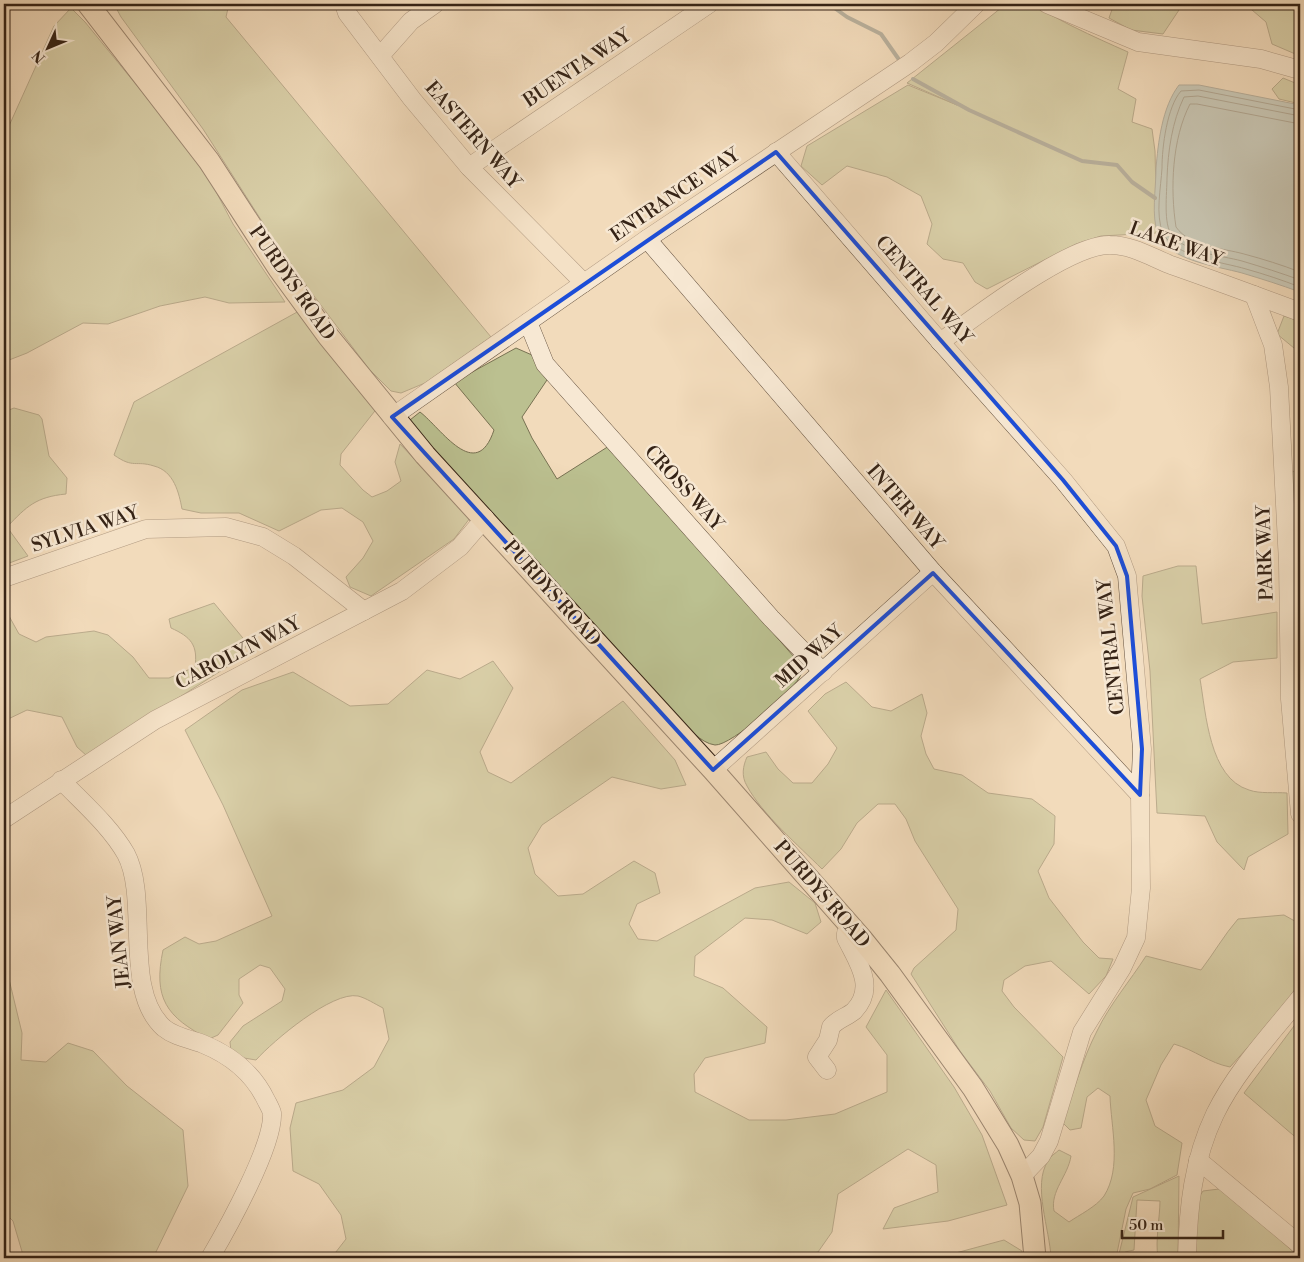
<svg xmlns="http://www.w3.org/2000/svg" width="1304" height="1262" viewBox="0 0 1304 1262" font-family="'Libre Bodoni',serif">
<style>
.green{fill:#bbc090;stroke:#787253}
.water{fill:#9db9b7;stroke:#737d77}
.lines{fill:none;stroke-linecap:round;stroke-linejoin:round}
.shore{stroke:#696e66;stroke-width:1}
.stream{stroke:#737d77;stroke-width:4}
.minor-casing{stroke:#64513f;stroke-width:19}
.major-casing{stroke:#352316;stroke-width:23}
.minor{stroke:#f7e8d3;stroke-width:18}
.major{stroke:#f2dbbb;stroke-width:21}
.marked{fill:none;stroke:#1d4ed8;stroke-width:4;stroke-linejoin:round}
.labels{text-anchor:middle;dominant-baseline:central;stroke-width:5;stroke-linejoin:round;paint-order:stroke}
.street-label{font-size:19px;fill:#352316;stroke:#f7e8d3}
</style>
<rect width="100%" height="100%" fill="#f2dbbb"/>
<filter id="stains"><feTurbulence type="fractalNoise" baseFrequency=".004" numOctaves="4"/><feColorMatrix values="0 0 0 0 .2 0 0 0 0 .09 0 0 0 0 .02 0 0 0 .5 -.17"/></filter>
<radialGradient id="worn" r=".72"><stop offset=".6" stop-color="#630" stop-opacity="0"/><stop offset="1" stop-color="#630" stop-opacity=".3"/></radialGradient>
<g class="green">
<polygon points="114,4 229,4 226,17 491,337 425,383 401,393 391,391 369,369 314,296 272,237 203,129 121,17"/>
<path d="M 1006,4 C 1038,4 1047,14 1074,27 C 1092,36 1110,44 1128,52 L 1118,89 L 1136,99 L 1132,122 L 1152,129 L 1155,151 L 1157,233 L 1101,236 L 1076,244 L 987,289 L 975,282 L 963,263 L 943,259 L 927,244 L 932,224 L 921,196 L 887,177 L 847,166 L 822,185 L 801,166 L 807,146 L 908,85 L 957,105 L 907,83 Z"/>
<polygon points="1114,4 1183,4 1163,34 1131,30 1109,18"/>
<polygon points="1245,4 1300,4 1300,56 1272,44 1266,22"/>
<polygon points="71,8 85,22 174,131 212,184 233,224 285,302 229,303 205,297 160,306 108,324 83,323 27,353 4,362 4,137 54,26"/>
<polygon points="1283,78 1300,85 1300,104 1279,99 1272,89"/>
<path d="M 299,311 L 378,407 L 341,454 L 340,465 L 363,490 L 372,497 L 387,491 L 401,481 L 395,462 L 400,444 L 470,518 L 454,539 L 371,596 L 350,587 L 346,577 L 363,558 L 373,541 L 363,522 L 342,508 L 321,510 L 279,531 L 239,513 L 201,513 L 182,509 C 179,493 174,471 154,466 C 135,460 134,469 114,455 L 134,402 Z"/>
<polygon points="1284,316 1300,321 1300,353 1277,334"/>
<path d="M 516,348 L 532,355 L 549,377 L 522,417 L 532,438 L 557,479 L 609,446 L 802,666 C 802,669 802,672 801,674 C 797,689 731,746 715,745 C 700,743 688,727 678,717 L 534,557 L 444,462 L 410,420 L 420,412 C 441,428 476,484 494,430 L 454,382 Z"/>
<path d="M 14,408 L 39,415 L 42,419 L 49,456 L 67,478 L 66,494 C 36,497 27,506 7,527 L 28,556 L 4,565 L 4,412 Z"/>
<polygon points="1292,471 1300,473 1300,530 1297,531"/>
<path d="M 1178,566 L 1196,566 L 1202,624 L 1277,612 L 1277,658 L 1233,662 L 1200,679 C 1206,713 1209,778 1249,790 C 1260,794 1275,792 1287,793 L 1288,834 L 1248,857 L 1244,870 L 1217,842 L 1205,816 L 1157,813 L 1150,671 L 1142,596 L 1143,576 Z"/>
<path d="M 214,603 L 247,643 L 241,658 L 87,756 L 77,747 L 62,717 L 27,710 L 4,721 L 4,745 L 4,607 L 19,634 L 36,642 L 46,637 L 94,631 L 108,635 L 133,657 L 149,678 L 169,678 L 195,667 C 198,645 191,637 171,628 L 169,619 Z"/>
<path d="M 493,661 L 513,688 L 480,752 L 488,772 L 511,783 L 623,701 L 675,760 L 686,785 L 661,789 L 612,777 L 542,825 L 528,848 L 535,874 L 558,896 L 583,894 L 634,861 L 655,873 L 660,893 L 637,904 L 629,924 L 638,939 L 657,941 L 755,888 L 789,882 L 815,903 L 821,922 L 807,934 L 772,920 L 745,918 L 695,956 L 694,976 L 723,988 L 767,1027 L 765,1043 L 705,1058 L 694,1074 L 695,1092 L 749,1120 L 786,1120 L 835,1114 L 887,1092 L 887,1055 L 866,1027 L 886,990 L 954,1087 L 982,1135 L 1007,1205 L 948,1221 L 883,1229 L 894,1208 L 938,1192 L 936,1165 L 908,1149 L 838,1194 L 832,1232 L 818,1252 L 793,1258 L 309,1258 L 332,1257 L 346,1239 L 341,1215 L 319,1184 L 293,1171 L 290,1128 L 296,1103 L 343,1090 L 374,1067 L 389,1039 L 383,1008 C 375,1004 366,998 358,996 C 332,991 273,1041 256,1060 L 244,1058 L 231,1051 L 230,1042 L 243,1026 L 282,1001 L 285,989 L 270,968 L 260,965 L 239,979 L 239,995 L 243,1003 L 218,1035 L 209,1039 C 166,1017 153,998 163,950 L 185,937 L 199,944 L 216,941 L 272,916 L 223,805 L 185,730 L 242,690 L 293,672 L 350,706 L 388,704 L 427,670 L 460,679 Z"/>
<path d="M 846,682 L 872,707 L 891,711 L 922,694 L 927,713 L 921,736 L 926,754 L 934,769 L 962,775 L 988,793 L 1032,799 L 1055,816 L 1054,844 L 1038,871 L 1049,898 L 1083,942 L 1099,958 L 1113,959 L 1106,976 L 1089,994 L 1051,961 L 1025,966 L 1004,980 L 1002,991 L 1014,1007 L 1063,1057 L 1043,1127 L 1035,1141 L 1024,1140 L 1011,1128 L 990,1091 L 960,1051 L 911,974 L 914,968 L 956,930 L 958,909 L 915,841 L 906,819 L 895,804 L 878,804 L 857,823 L 841,849 L 822,869 C 799,846 762,814 747,786 C 741,776 743,766 747,757 L 766,752 L 778,769 L 793,783 L 812,783 L 828,764 L 837,748 L 808,711 L 825,694 Z"/>
<path d="M 1284,915 L 1300,924 L 1300,982 L 1277,1015 L 1230,1067 C 1209,1063 1195,1050 1174,1044 L 1161,1065 L 1146,1100 L 1155,1126 L 1182,1143 L 1177,1175 L 1150,1189 L 1133,1193 L 1126,1209 L 1116,1258 L 1051,1258 C 1050,1230 1032,1185 1048,1161 C 1050,1156 1056,1153 1059,1150 L 1071,1156 C 1068,1176 1050,1191 1054,1211 L 1069,1222 C 1079,1215 1096,1207 1104,1196 C 1122,1168 1111,1127 1110,1096 L 1098,1088 L 1087,1097 L 1081,1128 L 1070,1130 L 1062,1122 C 1074,1091 1082,1060 1097,1031 C 1110,1004 1130,981 1146,956 L 1201,970 C 1214,953 1224,935 1238,919 Z"/>
<polygon points="4,972 8,975 22,1033 21,1060 46,1062 68,1043 93,1051 127,1086 183,1130 188,1186 153,1258 18,1258 23,1255 13,1221 4,1212"/>
<polygon points="1300,1018 1300,1141 1244,1093"/>
<path d="M 1179,1176 L 1178,1258 L 1163,1258 L 1158,1256 C 1155,1243 1160,1216 1160,1201 L 1137,1200 L 1134,1250 L 1125,1252 L 1124,1258 L 1118,1258 L 1133,1197 Z"/>
<polygon points="1219,1189 1242,1205 1300,1258 1211,1258 1196,1253 1197,1200 1203,1191"/>
<polygon points="1004,1240 1022,1251 1020,1258 937,1258"/>
</g>
<path class="water" d="M 1179,85 L 1199,85 L 1300,105 L 1300,292 C 1281,285 1262,279 1242,273 C 1217,266 1169,261 1158,234 C 1151,216 1156,189 1156,169 C 1158,143 1162,107 1179,85 Z"/>
<g class="lines">
<g class="shore">
<path d="M 1300,110 L 1199,90 L 1181,91 C 1167,107 1162,147 1162,168 C 1161,187 1155,215 1163,233 C 1174,257 1223,262 1246,269 C 1264,274 1282,280 1300,287"/>
<path d="M 1300,116 L 1198,96 L 1184,97 C 1172,122 1168,151 1167,178 C 1167,192 1163,225 1172,235 C 1188,254 1220,255 1242,261 C 1262,267 1281,273 1300,280"/>
<path d="M 1300,124 L 1197,104 L 1190,104 C 1172,139 1170,189 1176,227 C 1190,247 1223,248 1244,254 C 1263,259 1282,265 1300,272"/>
</g>
<g class="stream">
<polyline points="829,4 847,17 881,34 900,61"/>
<polyline points="913,79 969,110 1082,161 1117,165 1132,182 1155,198"/>
</g>
<defs>
<g id="minor">
<polyline points="344,4 347,13 412,99 469,167 584,283"/>
<polyline points="1047,4 1138,42 1261,59 1300,70"/>
<polyline points="380,56 411,21 435,4"/>
<polyline points="776,152 936,337 1063,480 1116,546 1127,576 1142,749 1140,795 1141,888 1136,938 1122,968 1082,1032 1049,1141 1041,1156 1022,1176"/>
<polyline points="469,167 709,4"/>
<polyline points="647,239 933,572 1140,795"/>
<polyline points="1254,295 1273,345 1279,387 1288,563 1290,699 1300,814"/>
<polyline points="528,322 545,364 771,618 823,672"/>
<path d="M 940,342 C 976,317 1069,244 1110,245 C 1132,245 1151,257 1171,265 C 1214,280 1257,296 1300,312"/>
<polyline points="392,417 647,239 910,63 936,43 976,4"/>
<polyline points="4,578 146,529 226,527 263,537 294,556 364,611"/>
<polyline points="713,770 933,572"/>
<path d="M 61,780 C 83,803 110,826 126,854 C 150,899 122,991 164,1028 C 175,1037 190,1039 203,1044 C 230,1055 253,1073 266,1100 C 268,1104 271,1109 272,1113 C 274,1145 227,1229 210,1258"/>
<polyline points="4,819 155,720 402,591 460,547 485,518"/>
<path d="M 827,1070 L 817,1057 L 828,1040 L 831,1027 C 837,1019 847,1017 854,1011 C 877,987 857,961 846,938 L 846,933 L 852,927"/>
<polyline points="1198,1160 1300,1245"/>
<path d="M 1187,1258 C 1188,1208 1193,1160 1215,1114 C 1236,1071 1271,1034 1300,998"/>
</g>
<polyline id="major" points="88,4 209,161 279,269 328,336 425,455 713,770 861,938 890,974 973,1088 1008,1145 1022,1176 1030,1203 1035,1258"/>
</defs>
<use href="#minor" class="minor-casing"/>
<use href="#major" class="major-casing"/>
<use href="#minor" class="minor"/>
<use href="#major" class="major"/>
</g>
<path d="M0 0H1304V1262H0ZM 776,152 L 1063,480 L 1116,546 L 1127,576 L 1142,749 L 1140,795 L 933,573 L 713,770 L 392,417 Z" fill="#f2dbbb" fill-opacity=".55" fill-rule="evenodd"/>
<path class="marked" d="M 776,152 L 1063,480 L 1116,546 L 1127,576 L 1142,749 L 1140,795 L 933,573 L 713,770 L 392,417 Z"/>
<g class="labels">
<g class="street-label">
<text transform="translate(577 68) rotate(-34)">BUENTA WAY</text>
<text transform="translate(473 135) rotate(49)">EASTERN WAY</text>
<text transform="translate(675 195) rotate(-34)">ENTRANCE WAY</text>
<text transform="translate(1176 244) rotate(20)">LAKE WAY</text>
<text transform="translate(292 283) rotate(55)">PURDYS ROAD</text>
<text transform="translate(924 290) rotate(49)">CENTRAL WAY</text>
<text transform="translate(684 488) rotate(48)">CROSS WAY</text>
<text transform="translate(905 507) rotate(49)">INTER WAY</text>
<text transform="translate(85 529) rotate(-18)">SYLVIA WAY</text>
<text transform="translate(1265 553) rotate(-92)">PARK WAY</text>
<text transform="translate(552 593) rotate(48)">PURDYS ROAD</text>
<text transform="translate(1111 647) rotate(-96)">CENTRAL WAY</text>
<text transform="translate(238 653) rotate(-27)">CAROLYN WAY</text>
<text transform="translate(809 656) rotate(-42)">MID WAY</text>
<text transform="translate(822 894) rotate(49)">PURDYS ROAD</text>
<text transform="translate(119 942) rotate(-96)">JEAN WAY</text>
</g>
</g>
<rect width="1304" height="1262" fill="none" stroke="#f2dbbb" stroke-width="20"/>
<rect x="5" y="5" width="1294" height="1252" fill="none" stroke="#352316" stroke-width="2.5"/>
<rect x="10" y="10" width="1284" height="1242" fill="none" stroke="#352316"/>
<g transform="translate(48 48) rotate(226)" stroke="#f7e8d3" stroke-width="4" paint-order="stroke">
<path d="M0-4L9 19L0 12L-9 19Z" fill="#352316"/>
<text y="-8" font-size="14" font-weight="bold" text-anchor="middle" fill="#352316">N</text>
</g>
<path d="M1122 1230v8h101v-8" fill="none" stroke="#352316" stroke-width="2.5"/>
<text x="1129" y="1230" font-size="15" fill="#352316" stroke="#f7e8d3" stroke-width="4" paint-order="stroke">50 m</text>
<rect width="100%" height="100%" filter="url(#stains)"/>
<rect width="100%" height="100%" fill="url(#worn)"/>
</svg>
